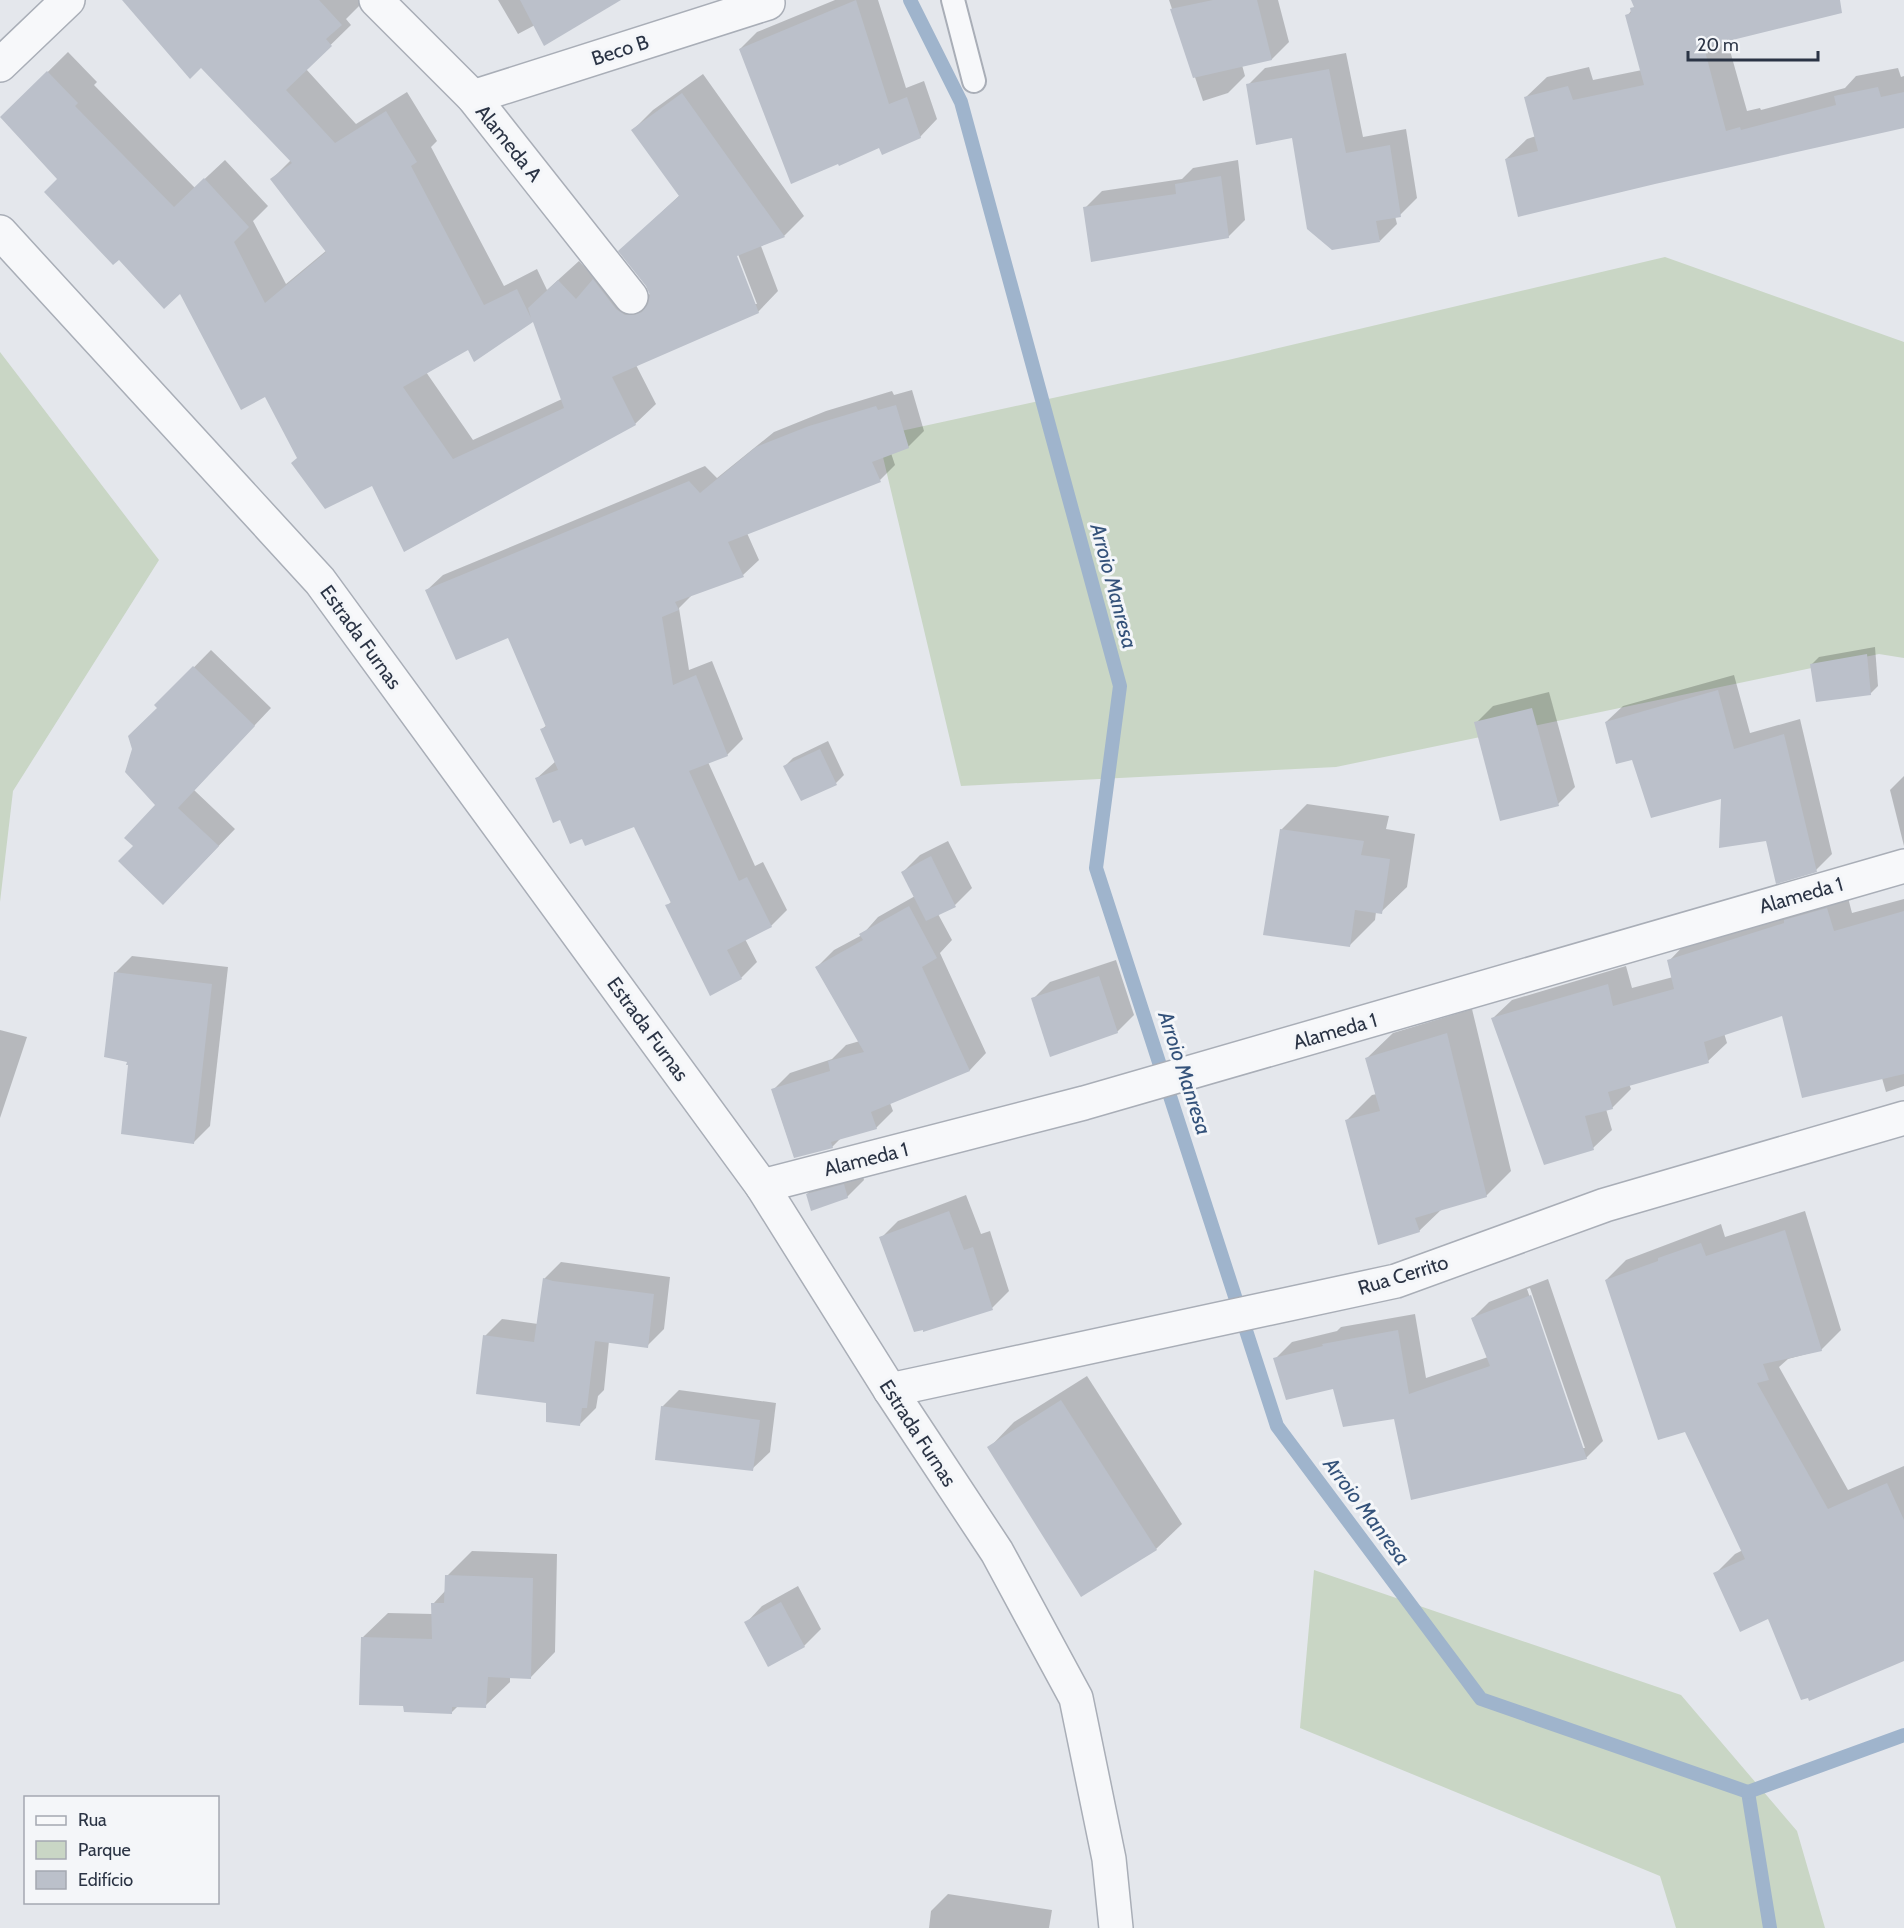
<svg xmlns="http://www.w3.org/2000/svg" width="1904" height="1928" viewBox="0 0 1904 1928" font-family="Cabin,sans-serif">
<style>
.green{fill:#c9d6c5}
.shadow{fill:#0003;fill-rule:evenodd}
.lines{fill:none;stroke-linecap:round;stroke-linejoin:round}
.stream{stroke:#9fb4cc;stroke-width:14}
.building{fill:#bbc0ca;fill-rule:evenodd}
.service-casing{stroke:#a9aeb7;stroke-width:26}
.minor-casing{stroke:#a9aeb7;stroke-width:36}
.tertiary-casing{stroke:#a9aeb7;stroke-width:36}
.service{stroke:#f7f8fa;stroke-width:22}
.minor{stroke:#f7f8fa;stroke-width:33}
.tertiary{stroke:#f7f8fa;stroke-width:33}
.labels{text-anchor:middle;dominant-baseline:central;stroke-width:6;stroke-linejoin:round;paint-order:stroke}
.street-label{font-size:20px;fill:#2b3445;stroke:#f4f6f9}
.water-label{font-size:21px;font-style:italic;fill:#34527a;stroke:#f4f6f9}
</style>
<rect width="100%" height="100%" fill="#e4e7ec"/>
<g class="green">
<polygon points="1665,257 1904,342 1904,658 1879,654 1336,767 961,786 878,436 1228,360"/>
<polygon points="0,352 159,560 13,791 0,902"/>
<polygon points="1314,1570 1681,1695 1797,1831 1825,1928 1676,1928 1660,1876 1300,1728"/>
</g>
<g class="shadow">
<path d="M 134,0 L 358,0 L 361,4 L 346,19 L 351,25 L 306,69 L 356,124 L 407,92 L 437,141 L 431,147 L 504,286 L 537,269 L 547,290 L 579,261 L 596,279 L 652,295 L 647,285 L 620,251 L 680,195 L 633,130 L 653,110 L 703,74 L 804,216 L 784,236 L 761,246 L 778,291 L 758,312 L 636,365 L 656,404 L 635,424 L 373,484 L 298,458 L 265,395 L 180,292 L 59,179 L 2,117 L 68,52 L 97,82 L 94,85 L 195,188 L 225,160 L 268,206 L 253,221 L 286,284 L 327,250 L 272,179 L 291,160 L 201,66 ZM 736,249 L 757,304 L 754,304 L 733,250 ZM 533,320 L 562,399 L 473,440 L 426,372 L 469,348 Z"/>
<polygon points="498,0 619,0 535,25 518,34"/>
<polygon points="835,0 878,0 906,88 924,81 937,119 920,137 880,146 740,49 757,32"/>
<polygon points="1169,0 1278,0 1289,42 1272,59 1242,65 1245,76 1228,93 1203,101"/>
<polygon points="1633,0 1831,0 1727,40 1747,111 1760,108 1761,110 1845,88 1856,76 1898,68 1901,77 1904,76 1904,127 1506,159 1527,139 1536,136 1526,97 1547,77 1589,67 1593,80 1642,70 1627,16 1635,6"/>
<polygon points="1346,53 1363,137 1406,129 1417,198 1400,215 1395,216 1397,224 1380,241 1293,136 1248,85 1265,68"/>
<polygon points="1238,160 1245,220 1228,237 1085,208 1102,191 1182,179 1193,168"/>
<polygon points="912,390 924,431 908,447 891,453 895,465 880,480 747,533 759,560 743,575 693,594 679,608 689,670 712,661 743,739 727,755 708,762 755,866 763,862 787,910 771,926 745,939 757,962 741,978 711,994 667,906 672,901 634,825 583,837 561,818 537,778 556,761 542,729 547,725 508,636 427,590 443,575 705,466 717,478 774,432 826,411 892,391 894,395"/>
<polygon points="1875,647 1878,686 1870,694 1811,665 1819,657"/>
<polygon points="211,650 271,708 194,790 235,829 180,886 135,845 157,805 159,708 157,705"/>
<polygon points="1734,675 1750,733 1800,719 1832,854 1816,870 1767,839 1723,797 1633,758 1606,722 1623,706"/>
<polygon points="1549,692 1575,787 1558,804 1476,723 1493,706"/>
<polygon points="828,741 844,775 836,783 802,799 785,766 793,758"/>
<polygon points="1904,776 1904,846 1890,790"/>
<polygon points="1307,804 1389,816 1386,829 1415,834 1407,887 1381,912 1376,912 1375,920 1350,945 1281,830"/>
<polygon points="948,841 972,888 955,905 938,914 952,940 940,953 986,1053 970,1070 890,1103 893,1111 876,1128 842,1137 832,1147 773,1090 790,1073 832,1059 846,1045 860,1041 817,967 834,950 862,935 878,917 915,896 903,872 920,855"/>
<polygon points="1846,890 1852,913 1904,899 1904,1086 1886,1092 1882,1078 1784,1014 1724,1033 1727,1043 1708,1061 1629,1084 1631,1089 1612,1108 1606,1109 1612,1130 1593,1148 1493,1018 1512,1000 1626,966 1632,988 1673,977 1669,961 1687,942"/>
<polygon points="132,956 228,967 210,1126 193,1143 130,1064 115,973"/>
<polygon points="1116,960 1134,1015 1117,1032 1033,999 1050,982"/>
<polygon points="1472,1009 1511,1171 1486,1196 1442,1209 1419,1231 1347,1120 1372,1095 1377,1094 1367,1058 1393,1033"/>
<polygon points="0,1030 27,1037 0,1118"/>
<polygon points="861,1168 864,1180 847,1197 807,1194 824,1178"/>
<polygon points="966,1195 981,1234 990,1231 1009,1291 992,1308 881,1238 898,1221"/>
<polygon points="1805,1211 1841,1330 1821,1350 1788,1359 1779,1367 1848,1490 1904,1466 1904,1628 1769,1617 1715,1574 1735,1554 1743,1550 1686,1430 1606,1280 1626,1260 1721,1224 1725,1237"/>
<polygon points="561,1262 670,1277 664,1329 647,1346 609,1341 604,1390 598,1396 596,1408 579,1425 548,1402 485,1336 502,1319 538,1324 544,1279"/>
<path d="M 1548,1279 L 1603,1441 L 1586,1458 L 1395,1417 L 1275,1359 L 1292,1342 L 1337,1331 L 1341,1327 L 1415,1314 L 1426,1378 L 1488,1357 L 1472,1319 L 1489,1302 ZM 1530,1288 L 1585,1448 L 1582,1448 L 1527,1289 Z"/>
<polygon points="1087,1376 1182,1524 1156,1549 1081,1595 989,1448 1014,1422"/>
<polygon points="679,1390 776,1403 770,1452 752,1469 662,1407"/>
<polygon points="472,1551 557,1554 555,1652 531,1677 510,1676 510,1682 485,1706 458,1706 451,1713 404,1705 363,1637 388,1613 433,1614 433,1604 446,1590 447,1576"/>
<polygon points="798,1586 821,1629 804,1646 746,1623 762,1606"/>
<polygon points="948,1894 1052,1910 1049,1928 929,1928 931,1911"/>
</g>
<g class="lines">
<g class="stream">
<polyline points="910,0 961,102 1120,686 1096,868 1277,1426 1481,1699 1748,1792 1770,1928"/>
<polyline points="1748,1792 1904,1735"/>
</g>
</g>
<g class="building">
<path d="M 122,0 L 319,0 L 342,25 L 326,39 L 332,46 L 286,90 L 335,143 L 386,111 L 417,162 L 411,166 L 484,305 L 517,289 L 531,318 L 528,308 L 558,280 L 576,299 L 593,279 L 616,309 L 625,315 L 634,315 L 642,312 L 648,304 L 650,295 L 646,286 L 618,251 L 679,196 L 631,130 L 682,93 L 785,237 L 737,256 L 759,313 L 612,377 L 636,425 L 404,552 L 372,486 L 325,509 L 291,463 L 297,458 L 265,397 L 241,410 L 180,294 L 164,309 L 119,260 L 113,265 L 44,192 L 57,179 L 0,117 L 47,71 L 78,103 L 75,106 L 174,207 L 204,178 L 249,227 L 234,242 L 265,303 L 326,252 L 270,179 L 292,163 L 201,68 L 190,79 ZM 533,322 L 564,408 L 453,459 L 403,387 L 468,350 L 474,362 Z"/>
<polygon points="520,0 621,0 544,46"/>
<polygon points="856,0 889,104 907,97 921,138 882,155 879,148 839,166 838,164 791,184 739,49"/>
<polygon points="1213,0 1257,0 1272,60 1193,78 1170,9"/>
<polygon points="1631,0 1840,0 1842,13 1704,47 1726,131 1740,127 1741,130 1836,105 1834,96 1878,87 1881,97 1904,92 1904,128 1655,184 1518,217 1505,159 1538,151 1524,97 1568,86 1573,100 1644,85 1625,15 1631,13 1630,8 1634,7"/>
<polygon points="1329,69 1346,153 1390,145 1401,217 1376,221 1380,242 1332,250 1307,229 1292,138 1256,145 1246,84"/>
<polygon points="1221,176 1229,238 1091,262 1083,207 1176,194 1175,184"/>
<polygon points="896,405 909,448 872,462 881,482 728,542 744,577 675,602 679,610 662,617 673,685 696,675 728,756 689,771 739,881 747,877 772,927 727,950 742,979 710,996 665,905 671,903 634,827 585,846 582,839 570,844 560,820 553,823 535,778 558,770 540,729 546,727 508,638 456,660 425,590 689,481 700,493 756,447 809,426 876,406 878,410"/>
<polygon points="1867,654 1871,695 1816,702 1810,664"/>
<polygon points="193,666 255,726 178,808 219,846 163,905 118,861 133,846 124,838 155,805 125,772 132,749 128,736 157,708 154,705"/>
<polygon points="1718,690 1734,749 1784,734 1817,872 1776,884 1766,841 1719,848 1721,799 1651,818 1632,760 1616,764 1605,722"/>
<polygon points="1532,708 1559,806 1500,821 1474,722"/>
<polygon points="820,749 837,785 801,801 783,766"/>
<polygon points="1280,829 1364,841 1361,855 1390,859 1382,914 1355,910 1350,947 1263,935"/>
<polygon points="931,856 956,907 926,921 901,872"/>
<polygon points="909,906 937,958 922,967 970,1071 871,1112 877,1129 831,1142 833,1148 794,1158 771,1089 830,1071 828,1061 864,1052 815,967 863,940 859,934"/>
<polygon points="1827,908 1834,931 1904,911 1904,1074 1802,1098 1782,1016 1704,1042 1709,1063 1608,1092 1613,1109 1585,1116 1594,1150 1544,1165 1491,1018 1608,984 1613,1006 1674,989 1667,960 1784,923 1784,920"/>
<polygon points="114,972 212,984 194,1144 121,1134 128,1065 126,1065 127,1062 104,1057"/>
<polygon points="1099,976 1118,1033 1050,1057 1031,998"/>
<polygon points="1447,1033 1487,1197 1415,1218 1420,1232 1378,1245 1345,1120 1380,1111 1365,1058"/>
<polygon points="844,1184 848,1198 811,1211 806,1194"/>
<polygon points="949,1211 964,1250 973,1247 993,1310 923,1332 923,1330 914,1332 879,1237"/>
<polygon points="1785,1230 1822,1351 1763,1364 1769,1380 1757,1383 1828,1509 1887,1483 1904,1520 1904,1661 1809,1701 1808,1698 1801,1700 1768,1619 1740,1632 1713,1573 1745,1559 1685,1432 1658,1440 1605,1280 1658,1261 1658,1258 1701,1243 1706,1256"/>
<polygon points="543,1278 553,1281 654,1294 648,1348 595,1341 587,1408 582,1408 580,1426 546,1422 546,1403 476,1394 483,1335 534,1342"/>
<polygon points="1531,1295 1587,1459 1411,1500 1394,1419 1343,1427 1333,1389 1286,1400 1273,1358 1323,1346 1322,1344 1398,1330 1409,1394 1490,1366 1471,1318"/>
<polygon points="1061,1400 1157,1550 1081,1597 987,1447"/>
<polygon points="661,1406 760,1420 753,1471 655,1460"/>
<polygon points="445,1575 533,1578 531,1679 488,1677 486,1708 452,1707 452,1714 404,1712 403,1706 359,1705 361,1637 432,1639 431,1603 444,1603"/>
<polygon points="781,1602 805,1647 768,1667 744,1622"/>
</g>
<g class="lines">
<defs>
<polyline id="service" points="953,0 974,81"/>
<g id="minor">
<polyline points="376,0 473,97 631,297"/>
<polyline points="473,97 768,3"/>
<polyline points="762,1186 1084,1103 1904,866"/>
<polyline points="890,1390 1396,1281 1605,1205 1904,1118"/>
</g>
<g id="tertiary">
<polyline points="0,65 68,0"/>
<polyline points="0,232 320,581 762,1186 890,1390 997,1552 1076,1698 1109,1859 1116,1928"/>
</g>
</defs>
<use href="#service" class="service-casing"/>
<use href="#minor" class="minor-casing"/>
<use href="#tertiary" class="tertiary-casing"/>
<use href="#service" class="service"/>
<use href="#minor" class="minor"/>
<use href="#tertiary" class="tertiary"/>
</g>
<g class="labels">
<g class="street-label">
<text transform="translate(620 50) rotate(-18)">Beco B</text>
<text transform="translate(509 143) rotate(51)">Alameda A</text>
<text transform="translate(361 637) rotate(54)">Estrada Furnas</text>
<text transform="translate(1801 895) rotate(-16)">Alameda 1</text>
<text transform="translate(648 1029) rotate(54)">Estrada Furnas</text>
<text transform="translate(1335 1031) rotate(-16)">Alameda 1</text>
<text transform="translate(866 1159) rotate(-14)">Alameda 1</text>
<text transform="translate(1403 1275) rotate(-17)">Rua Cerrito</text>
<text transform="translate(918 1433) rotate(57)">Estrada Furnas</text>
</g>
<g class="water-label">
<text transform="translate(1114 586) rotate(75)">Arroio Manresa</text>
<text transform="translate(1185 1073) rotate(72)">Arroio Manresa</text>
<text transform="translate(1367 1511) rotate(53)">Arroio Manresa</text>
</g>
</g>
<rect x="24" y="1796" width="195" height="108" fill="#f4f6f9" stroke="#a4a8b1" stroke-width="1.5"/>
<rect x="36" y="1816" width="30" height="9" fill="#f7f8fa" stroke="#a4a8b1" stroke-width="1.5"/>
<text x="78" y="1826" font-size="18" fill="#2b3445">Rua</text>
<rect x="36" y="1841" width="30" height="18" fill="#c9d6c5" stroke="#a4a8b1" stroke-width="1.5"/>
<text x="78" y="1856" font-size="18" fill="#2b3445">Parque</text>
<rect x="36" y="1871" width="30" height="18" fill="#bbc0ca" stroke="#a4a8b1" stroke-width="1.5"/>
<text x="78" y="1886" font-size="18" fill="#2b3445">Edifício</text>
<path d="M1688 51v9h130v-9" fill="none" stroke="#2b3445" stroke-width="3"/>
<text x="1697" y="51" font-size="18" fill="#2b3445" stroke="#f4f6f9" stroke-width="4.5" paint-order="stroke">20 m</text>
</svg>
